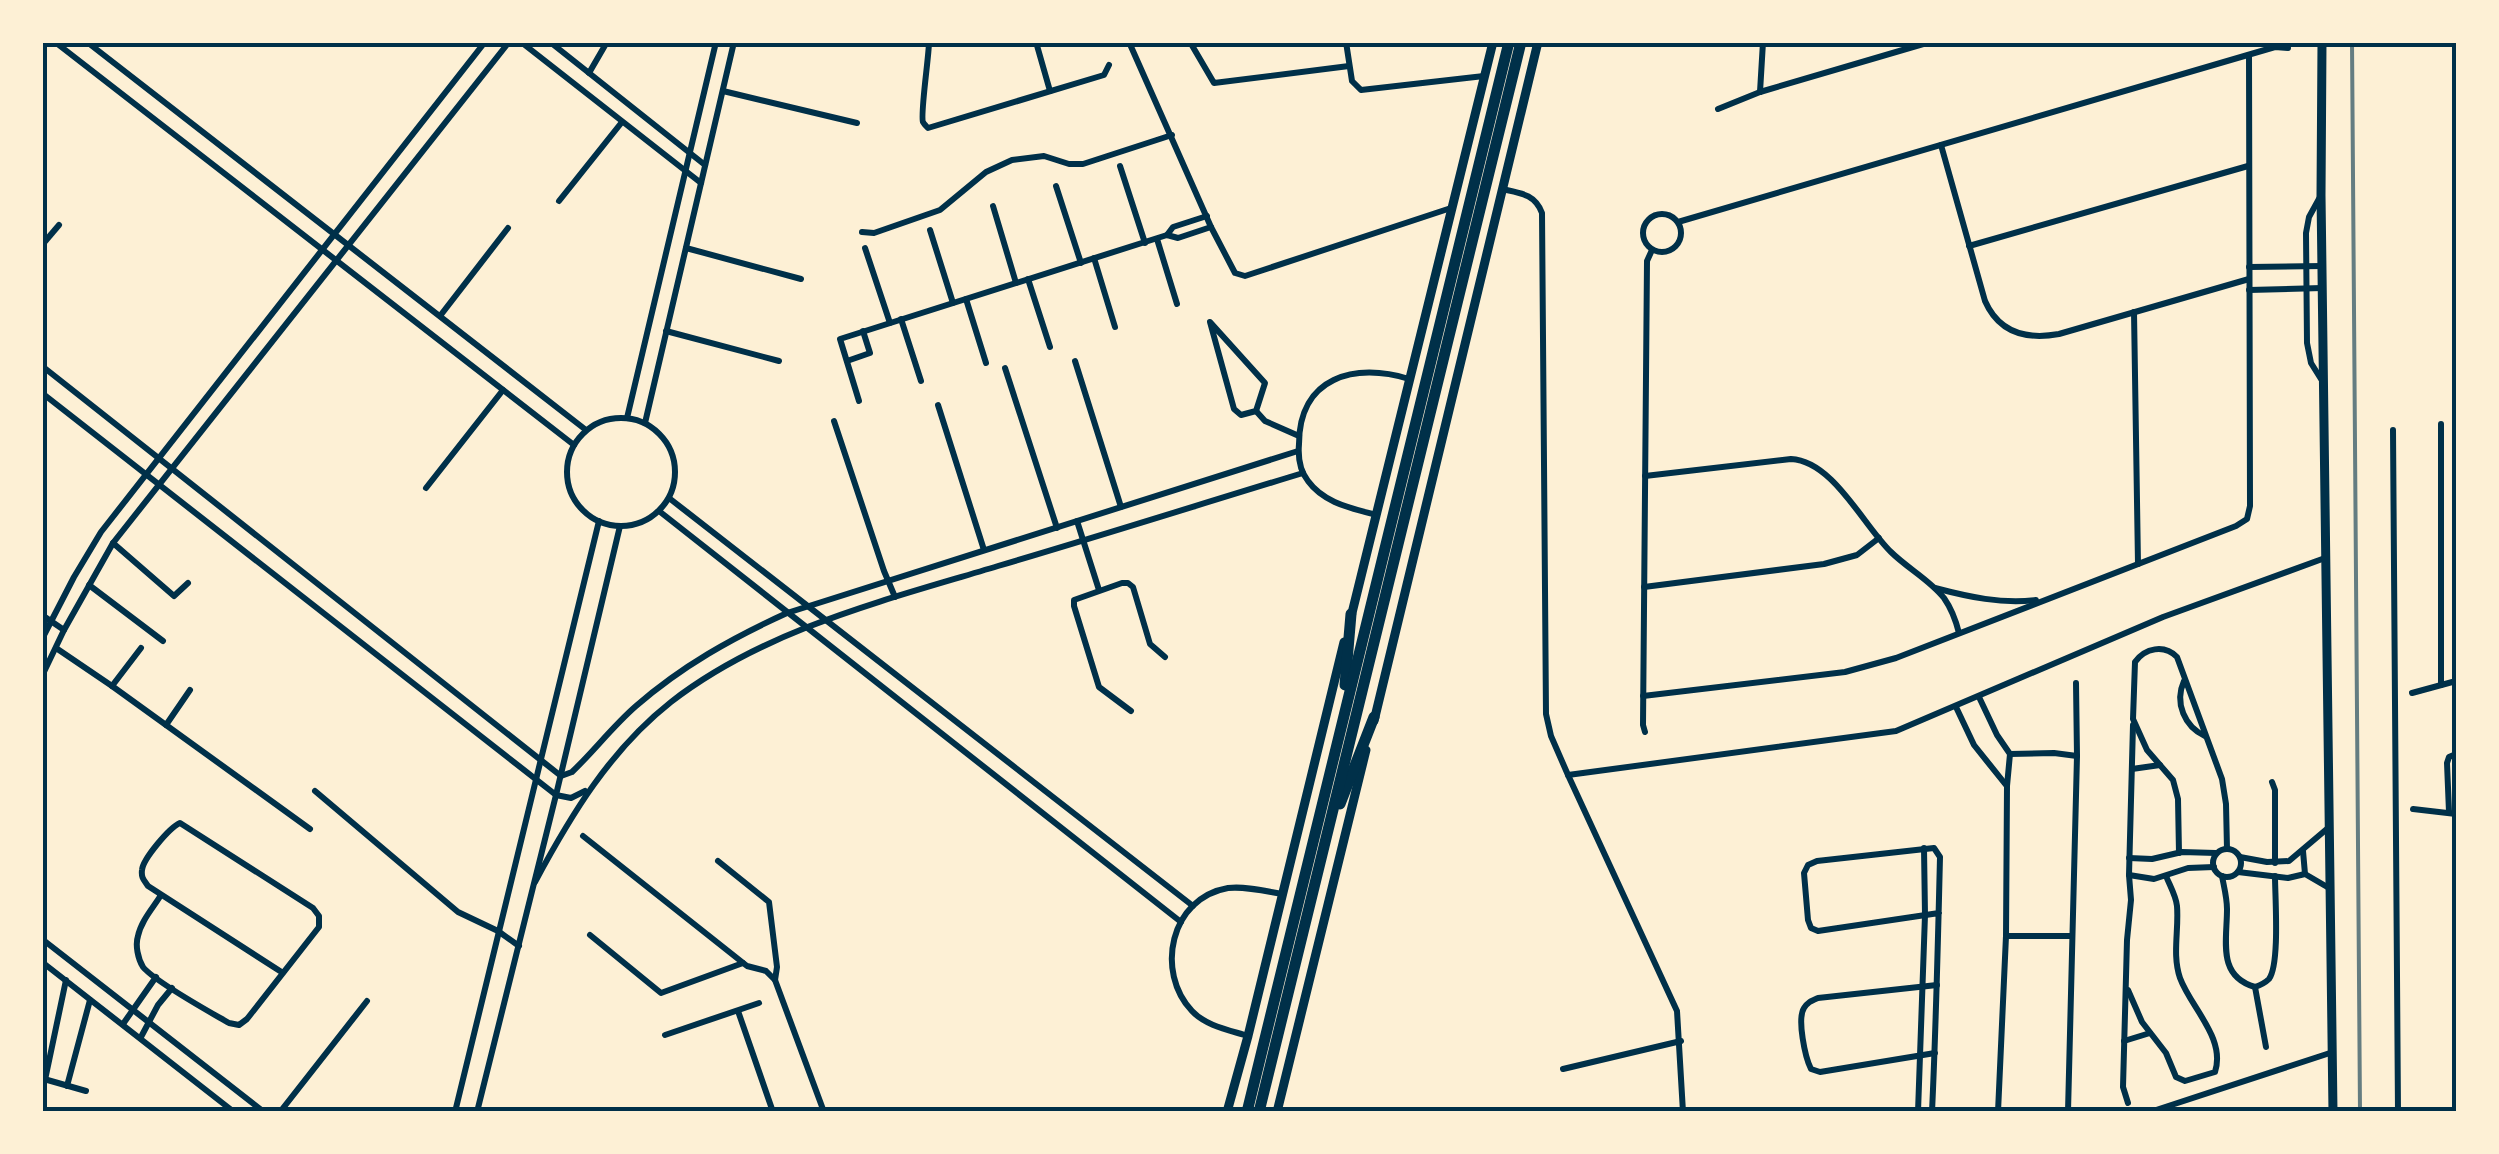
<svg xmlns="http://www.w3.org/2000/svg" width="2499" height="1154" viewBox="0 0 2499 1154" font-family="'Open Sans',sans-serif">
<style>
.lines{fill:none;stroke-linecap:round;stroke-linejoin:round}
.minor{stroke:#003049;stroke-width:6}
.tertiary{stroke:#003049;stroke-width:9}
.trunk{stroke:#003049;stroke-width:11}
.rail{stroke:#657d81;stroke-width:4}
.neatline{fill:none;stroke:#003049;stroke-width:4}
</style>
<rect width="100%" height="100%" fill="#fdf0d5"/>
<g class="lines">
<g class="minor">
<polyline points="55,42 574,445"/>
<polyline points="87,42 586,430"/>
<polyline points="521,42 701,183"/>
<polyline points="550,42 705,165"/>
<path d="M 929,42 C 929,56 920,115 923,122 C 924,124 926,126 928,128 L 1104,75 L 1109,65"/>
<polyline points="1036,42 1050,91"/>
<polyline points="1129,42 1211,227 1235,273 1245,276 1451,208"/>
<polyline points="1190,42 1214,83 1349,66"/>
<polyline points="1346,42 1352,81 1361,90 1484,76"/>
<polyline points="589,73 607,42"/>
<polyline points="723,91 857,123"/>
<polyline points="1760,92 1763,42"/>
<polyline points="1718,109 1760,92 1930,42"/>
<path d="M 1941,145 L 1985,301 C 1999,333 2026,340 2059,334 L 2249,279"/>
<polyline points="1120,166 1145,243"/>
<polyline points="1056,186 1081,263"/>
<path d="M 1502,189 C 1520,193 1535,194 1542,213 L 1546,714 L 1551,736 L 1568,775 L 1677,1011 L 1683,1112"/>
<polyline points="2320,197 2309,217 2306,233 2307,343 2311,363 2321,379"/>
<polyline points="559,201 622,122"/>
<polyline points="993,206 1016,283"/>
<circle cx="1662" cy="233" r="19"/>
<polyline points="1678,222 2275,47 2288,48"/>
<polyline points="930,230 953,303"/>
<polyline points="862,232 874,233 940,210 986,172 1012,160 1044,156 1069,164 1083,164 1172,135"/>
<polyline points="1167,235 1173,227 1207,216"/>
<polyline points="1157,239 1177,304"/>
<polyline points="42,245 59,225"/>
<polyline points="1969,246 2248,166"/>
<polyline points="686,248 801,279"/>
<polyline points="865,248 890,323"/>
<polyline points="1094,258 1115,327"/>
<polyline points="2249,267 2322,266"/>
<polyline points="1028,279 1050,347"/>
<polyline points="2249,290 2322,288"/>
<polyline points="966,299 986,363"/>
<polyline points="2134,312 2138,564"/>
<polyline points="440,316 508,228"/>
<polyline points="901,319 921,381"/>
<polygon points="1210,322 1265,383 1256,411 1241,415 1234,409"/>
<polyline points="666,331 779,361"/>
<polyline points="847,361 870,353 863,331"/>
<polyline points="1075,361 1121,507"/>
<path d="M 42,366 L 561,776 L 572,772 C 594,751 613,726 636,706 C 682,666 732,638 787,613 L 1298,451"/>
<polyline points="1005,368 1057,528"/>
<polyline points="42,393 556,795 571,798 585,791"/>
<polyline points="859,401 840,339 1167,235 1178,238 1211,227"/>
<polyline points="938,405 984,550"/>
<polyline points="1256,411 1265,421 1299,436"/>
<circle cx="621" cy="472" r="54"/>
<polyline points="627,418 716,42"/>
<polyline points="834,421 884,571 895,597"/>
<polyline points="645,423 734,42"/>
<polyline points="2441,424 2441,685"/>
<polyline points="2393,430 2398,1112"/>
<path d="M 1645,476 L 1791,459 C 1833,461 1863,525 1891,552 C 1907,568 1930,580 1944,598 C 1951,608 1956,621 1959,633"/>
<polyline points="426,488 503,390"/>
<polyline points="669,498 1193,906"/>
<polyline points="659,511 1181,922"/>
<path d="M 1376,515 C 1351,508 1324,503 1308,481 C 1300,471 1298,456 1299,444 C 1299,377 1355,362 1409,379"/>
<polyline points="1077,521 1099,590"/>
<polyline points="113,543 174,596 188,583"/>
<polyline points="89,585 163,641"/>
<polyline points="1644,587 1824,564 1857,555 1879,538"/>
<path d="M 1935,588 C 1969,597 2001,604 2036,600"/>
<polyline points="42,615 64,630"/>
<polyline points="42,639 74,577 101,532 485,42"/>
<polyline points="56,648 112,686 310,829"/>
<polyline points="42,676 64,630 113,543 509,42"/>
<path d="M 2184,681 C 2174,703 2185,727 2205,736"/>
<polyline points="112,686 141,648"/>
<polyline points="2412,693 2456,681"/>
<polyline points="1643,696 1845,672 1896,658 2236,526 2247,519 2250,506 2249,55"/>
<polyline points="1979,697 1997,735 2010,754 2007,786 2006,936 1998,1112"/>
<polyline points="1956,707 1974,745 2006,785"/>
<polyline points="1131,711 1099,687 1074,606 1074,600 1122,583 1128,583 1133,587 1150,644 1165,657"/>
<polyline points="166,725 190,690"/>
<polyline points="1645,732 1643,725 1647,261 1652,250"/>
<polyline points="2010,754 2054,753 2077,756"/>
<polyline points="2132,769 2160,765"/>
<polyline points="1568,775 1896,731 2163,617 2325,558"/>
<polyline points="2272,782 2275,790 2275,863"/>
<polyline points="315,791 458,912 498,931 519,946"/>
<polyline points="2413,809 2456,814"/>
<polyline points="2449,812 2447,763 2449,757 2456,754"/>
<polyline points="583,836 747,966 766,971 775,980"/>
<circle cx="2227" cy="863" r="14"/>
<polyline points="2303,851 2305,874"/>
<path d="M 2179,853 L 2178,799 L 2173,780 L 2147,750 L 2133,719 L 2135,662 C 2145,648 2164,644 2177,657 L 2222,779 L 2226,804 L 2227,849"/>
<polyline points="2240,857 2267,862 2289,861 2328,828"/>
<polyline points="2129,858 2152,859 2182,852 2216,853"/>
<polyline points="718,861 769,902 777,967 775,980 824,1112"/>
<polyline points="2238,872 2288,878 2305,874 2329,888"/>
<polyline points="2129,875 2154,879 2188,868 2214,867"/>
<path d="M 2222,876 C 2224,887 2227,898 2227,909 C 2227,941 2217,976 2255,987 C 2261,985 2265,983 2269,979 C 2280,964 2275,897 2275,876"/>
<path d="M 535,882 C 571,815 610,750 671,702 C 765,629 886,600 998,566 C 1100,536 1201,504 1303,473"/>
<path d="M 161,895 C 153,908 141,921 138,936 C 135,945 138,959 143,967 C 155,982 210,1012 229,1023 L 239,1025 L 247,1019 L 319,927 L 319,916 L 313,908 L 180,823 C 169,828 143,859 142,870 C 141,878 144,880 148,886 L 283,973"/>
<polyline points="590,935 661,993 743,963"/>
<polyline points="2006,936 2072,936"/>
<polyline points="42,939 264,1112"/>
<polyline points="42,962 234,1112"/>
<polyline points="2255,987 2266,1047"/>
<path d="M 2128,990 L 2142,1022 L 2166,1053 L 2176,1077 L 2185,1081 L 2215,1072 C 2226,1038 2191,1008 2180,978 C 2172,955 2179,930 2177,906 C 2176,896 2170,886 2166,876"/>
<polyline points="738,1011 773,1112"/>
<polyline points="123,1024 156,977"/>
<polyline points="665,1035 759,1003"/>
<path d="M 1248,1036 C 1229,1030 1206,1026 1192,1011 C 1155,972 1170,898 1228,888 C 1245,886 1265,891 1282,894"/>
<polyline points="141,1037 158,1005 172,988"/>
<polyline points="2124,1041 2150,1033"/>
<path d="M 1935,1053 L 1820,1072 L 1811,1069 C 1805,1057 1797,1019 1804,1008 C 1808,1002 1811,1001 1818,998 L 1937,985"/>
<polyline points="1563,1069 1681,1041"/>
<polyline points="44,1079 86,1091"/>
<polyline points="45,1080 66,980"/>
<polyline points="67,1086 90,1000"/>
<polyline points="2128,1103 2123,1087 2127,940 2131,900 2129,875 2133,725"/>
<polyline points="280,1112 367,1001"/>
<polyline points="455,1112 599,521"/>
<polyline points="477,1112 556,795 620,526"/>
<polyline points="1918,1112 1925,915 1924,848"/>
<path d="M 1932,1112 C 1936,1027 1938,942 1940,857 L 1934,848 L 1817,861 L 1808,865 L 1804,873 L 1808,920 L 1811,928 L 1818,931 L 1939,913"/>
<polyline points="2068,1112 2077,756 2076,683"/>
<polyline points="2150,1112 2333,1052"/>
</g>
<g class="tertiary">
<polyline points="2322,42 2321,195 2333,1112"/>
<polyline points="1351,617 1493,42"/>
<polyline points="1374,721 1538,42"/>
<polyline points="807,1112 891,1112"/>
<polyline points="1227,1112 1248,1036 1344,642"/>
<polyline points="1277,1112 1366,750"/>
</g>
<g class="trunk">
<polyline points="1345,685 1351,614"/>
<polyline points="1340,804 1374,717"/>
<polyline points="1247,1112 1509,42"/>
<polyline points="1259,1112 1521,42"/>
</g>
<polyline class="rail" points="2352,42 2360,1112"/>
</g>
<rect width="2499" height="1154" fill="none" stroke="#fdf0d5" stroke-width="90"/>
<rect x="45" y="45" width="2409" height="1064" class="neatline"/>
</svg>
